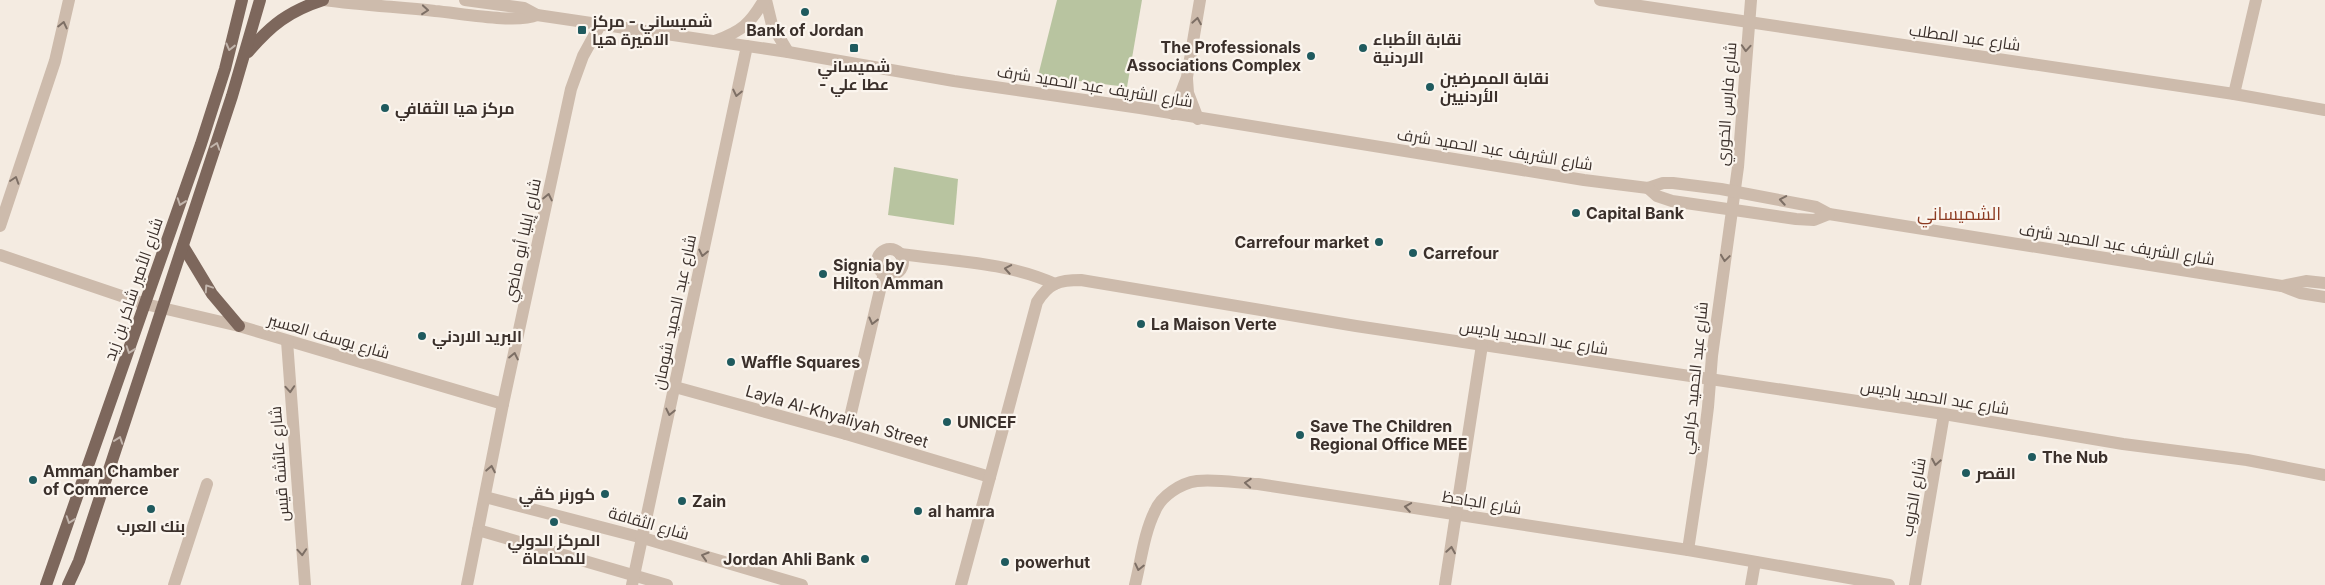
<svg xmlns="http://www.w3.org/2000/svg" width="2325" height="585" viewBox="0 0 2325 585" font-family="Inter,Cairo,sans-serif">
<style>
.green{fill:#b8c4a0}
.lines{fill:none;stroke-linecap:round;stroke-linejoin:round}
.minor{stroke:#cdbbac;stroke-width:12}
.tertiary{stroke:#cdbbac;stroke-width:12}
.primary{stroke:#7d675c;stroke-width:12}
.oneway{stroke:#7d6f65}
.oneway2{stroke:#c2b5ac}
.poi-dot{fill:#1f5a5e;stroke:#fbf5ee;stroke-width:2}
.labels{text-anchor:middle;dominant-baseline:central;stroke-width:4.5;stroke-linejoin:round;paint-order:stroke}
.poi-label{font-size:16px;font-weight:bold;fill:#3b302b;stroke:#fbf5ee;text-anchor:start}
.street-label{font-size:16px;fill:#3b302b;stroke:#fbf5ee}
.neighbourhood-label{font-size:18px;fill:#8c3b22;stroke:#fbf5ee}
</style>
<rect width="100%" height="100%" fill="#f4ebe1"/>
<g class="green">
<polygon points="1057,0 1142,0 1127,87 1038,76"/>
<polygon points="894,167 958,179 954,225 888,215"/>
</g>
<g class="lines">
<g class="minor">
<polyline points="766,0 772,25 788,52"/>
<polyline points="1600,0 2234,94 2325,110"/>
<path d="M 715,41 C 742,31 750,24 764,0"/>
<polyline points="1187,79 1188,93 1198,119"/>
<polyline points="2234,94 2256,0"/>
<polyline points="1173,114 1187,77 1200,0"/>
<polyline points="0,226 55,61 69,0"/>
<circle cx="890" cy="262" r="13"/>
<path d="M 900,254 C 951,261 1007,262 1055,284"/>
<polyline points="0,255 145,304 239,326 503,404"/>
<polyline points="287,341 305,585"/>
<polyline points="675,387 846,434 990,477"/>
<polyline points="846,434 884,273"/>
<polyline points="485,497 643,538 802,585"/>
<polyline points="478,530 667,585"/>
<polyline points="1688,550 1701,464 1708,407 1712,356 1738,167 1751,0"/>
<polyline points="174,585 207,484"/>
<polyline points="467,585 503,404 571,89 583,56 600,25"/>
<polyline points="632,585 747,46"/>
<path d="M 961,585 L 1037,302 C 1049,283 1059,280 1081,280 L 1356,326 L 1944,414 L 2123,444 L 2247,460 L 2325,475"/>
<path d="M 1135,585 C 1141,561 1144,533 1155,511 C 1161,496 1181,483 1197,481 C 1217,479 1238,483 1258,484 L 1688,550 L 1889,585"/>
<polyline points="1445,585 1482,345"/>
<polyline points="1751,585 1755,562"/>
<polyline points="1915,585 1944,414"/>
</g>
<g class="tertiary">
<path d="M 324,0 C 361,5 398,7 435,11 C 459,13 516,24 537,15"/>
<polyline points="465,0 524,8 537,15 788,52 954,81 1140,108 1584,180 1648,188 1663,183 1673,183 1721,189 1816,207 1829,214 2282,286 2300,293 2325,297"/>
<polyline points="1648,188 1657,196 1672,201 1796,219 1814,220 1829,214"/>
<polyline points="2282,286 2306,281 2325,283"/>
</g>
<g class="primary">
<path d="M 248,52 C 271,25 289,11 323,0"/>
<polyline points="183,246 212,294 239,326"/>
<polyline points="46,585 201,144 225,69 242,0"/>
<polyline points="68,585 79,561 232,96 260,0"/>
</g>
</g>
<defs><path id="oneway-chevron" d="M-2-3.5L2.5 0L-2 3.5" fill="none" stroke-width="1.6" stroke-linecap="round" stroke-linejoin="round" transform="scale(1.25)"/></defs>
<g class="oneway">
<use href="#oneway-chevron" transform="translate(425 10) rotate(5)"/>
<use href="#oneway-chevron" transform="translate(1197 21) rotate(-80)"/>
<use href="#oneway-chevron" transform="translate(63 25) rotate(-77)"/>
<use href="#oneway-chevron" transform="translate(1746 48) rotate(94)"/>
<use href="#oneway-chevron" transform="translate(737 93) rotate(102)"/>
<use href="#oneway-chevron" transform="translate(15 180) rotate(-72)"/>
<use href="#oneway-chevron" transform="translate(548 197) rotate(-78)"/>
<use href="#oneway-chevron" transform="translate(1783 200) rotate(-170)"/>
<use href="#oneway-chevron" transform="translate(703 253) rotate(102)"/>
<use href="#oneway-chevron" transform="translate(1725 258) rotate(98)"/>
<use href="#oneway-chevron" transform="translate(1008 269) rotate(-170)"/>
<use href="#oneway-chevron" transform="translate(873 321) rotate(104)"/>
<use href="#oneway-chevron" transform="translate(514 356) rotate(-78)"/>
<use href="#oneway-chevron" transform="translate(290 389) rotate(86)"/>
<use href="#oneway-chevron" transform="translate(670 412) rotate(102)"/>
<use href="#oneway-chevron" transform="translate(1936 462) rotate(100)"/>
<use href="#oneway-chevron" transform="translate(491 469) rotate(-79)"/>
<use href="#oneway-chevron" transform="translate(1248 483) rotate(-176)"/>
<use href="#oneway-chevron" transform="translate(1408 507) rotate(-171)"/>
<use href="#oneway-chevron" transform="translate(1451 550) rotate(-81)"/>
<use href="#oneway-chevron" transform="translate(302 552) rotate(86)"/>
<use href="#oneway-chevron" transform="translate(705 556) rotate(-163)"/>
<use href="#oneway-chevron" transform="translate(1139 567) rotate(103)"/>
</g>
<g class="oneway2">
<use href="#oneway-chevron" transform="translate(230 47) rotate(104)"/>
<use href="#oneway-chevron" transform="translate(216 146) rotate(-72)"/>
<use href="#oneway-chevron" transform="translate(181 202) rotate(109)"/>
<use href="#oneway-chevron" transform="translate(208 288) rotate(-124)"/>
<use href="#oneway-chevron" transform="translate(130 350) rotate(109)"/>
<use href="#oneway-chevron" transform="translate(119 440) rotate(-71)"/>
<use href="#oneway-chevron" transform="translate(70 520) rotate(109)"/>
</g>
<g class="poi-dot">
<circle cx="805" cy="12" r="5"/>
<rect x="577" y="25" width="10" height="10" rx="2.5"/>
<rect x="849" y="43" width="10" height="10" rx="2.5"/>
<circle cx="1363" cy="48" r="5"/>
<circle cx="1311" cy="56" r="5"/>
<circle cx="1430" cy="87" r="5"/>
<circle cx="385" cy="108" r="5"/>
<circle cx="1576" cy="213" r="5"/>
<circle cx="1379" cy="242" r="5"/>
<circle cx="1413" cy="253" r="5"/>
<circle cx="823" cy="274" r="5"/>
<circle cx="1141" cy="324" r="5"/>
<circle cx="422" cy="336" r="5"/>
<circle cx="731" cy="362" r="5"/>
<circle cx="947" cy="422" r="5"/>
<circle cx="1300" cy="435" r="5"/>
<circle cx="2032" cy="457" r="5"/>
<circle cx="1966" cy="473" r="5"/>
<circle cx="33" cy="480" r="5"/>
<circle cx="605" cy="494" r="5"/>
<circle cx="682" cy="501" r="5"/>
<circle cx="151" cy="509" r="5"/>
<circle cx="918" cy="511" r="5"/>
<circle cx="554" cy="522" r="5"/>
<circle cx="865" cy="559" r="5"/>
<circle cx="1005" cy="562" r="5"/>
</g>
<g class="labels">
<g class="poi-label">
<text x="592" y="21">شميساني - مركز<tspan x="592" dy="18">الاميرة هيا</tspan></text>
<text x="805" y="30" text-anchor="middle">Bank of Jordan</text>
<text x="1373" y="39">نقابة الأطباء<tspan x="1373" dy="18">الاردنية</tspan></text>
<text x="1301" y="47" text-anchor="end">The Professionals<tspan x="1301" dy="18">Associations Complex</tspan></text>
<text x="854" y="66" text-anchor="middle">شميساني<tspan x="854" dy="18">- عطا علي</tspan></text>
<text x="1440" y="78">نقابة الممرضين<tspan x="1440" dy="18">الأردنيين</tspan></text>
<text x="395" y="108">مركز هيا الثقافي</text>
<text x="1586" y="213">Capital Bank</text>
<text x="1369" y="242" text-anchor="end">Carrefour market</text>
<text x="1423" y="253">Carrefour</text>
<text x="833" y="265">Signia by<tspan x="833" dy="18">Hilton Amman</tspan></text>
<text x="1151" y="324">La Maison Verte</text>
<text x="432" y="336">البريد الاردني</text>
<text x="741" y="362">Waffle Squares</text>
<text x="957" y="422">UNICEF</text>
<text x="1310" y="426">Save The Children<tspan x="1310" dy="18">Regional Office MEE</tspan></text>
<text x="2042" y="457">The Nub</text>
<text x="43" y="471">Amman Chamber<tspan x="43" dy="18">of Commerce</tspan></text>
<text x="1976" y="473">القصر</text>
<text x="595" y="494" text-anchor="end">كورنر كڤي</text>
<text x="692" y="501">Zain</text>
<text x="928" y="511">al hamra</text>
<text x="151" y="526" text-anchor="middle">بنك العرب</text>
<text x="554" y="540" text-anchor="middle">المركز الدولي<tspan x="554" dy="18">للمحاماة</tspan></text>
<text x="855" y="559" text-anchor="end">Jordan Ahli Bank</text>
<text x="1015" y="562">powerhut</text>
</g>
<g class="street-label">
<text transform="translate(1965 37) rotate(8)">شارع عبد المطلب</text>
<text transform="translate(1095 86) rotate(9)">شارع الشريف عبد الحميد شرف</text>
<text transform="translate(1726 104) rotate(-86)">شارع فارس الخوري</text>
<text transform="translate(1495 149) rotate(9)">شارع الشريف عبد الحميد شرف</text>
<text transform="translate(522 240) rotate(-78)">شارع إيليا أبو ماضي</text>
<text transform="translate(2117 244) rotate(9)">شارع الشريف عبد الحميد شرف</text>
<text transform="translate(133 289) rotate(-71)">شارع الأمير شاكر بن زيد</text>
<text transform="translate(674 312) rotate(-78)">شارع عبد الحميد شومان</text>
<text transform="translate(329 336) rotate(16)">شارع يوسف العسير</text>
<text transform="translate(1534 337) rotate(9)">شارع عبد الحميد باديس</text>
<text transform="translate(1694 378) rotate(-84)">شارع عبد الحميد كرامي</text>
<text transform="translate(1935 397) rotate(9)">شارع عبد الحميد باديس</text>
<text transform="translate(837 416) rotate(16)">Layla Al-Khyaliyah Street</text>
<text transform="translate(279 464) rotate(-94)">شارع عائشة قيس</text>
<text transform="translate(1913 497) rotate(-80)">شارع الخروب</text>
<text transform="translate(1482 502) rotate(9)">شارع الجاحظ</text>
<text transform="translate(649 523) rotate(16)">شارع الثقافة</text>
</g>
<g class="neighbourhood-label">
<text x="1959" y="213">الشميساني</text>
</g>
</g>
</svg>
